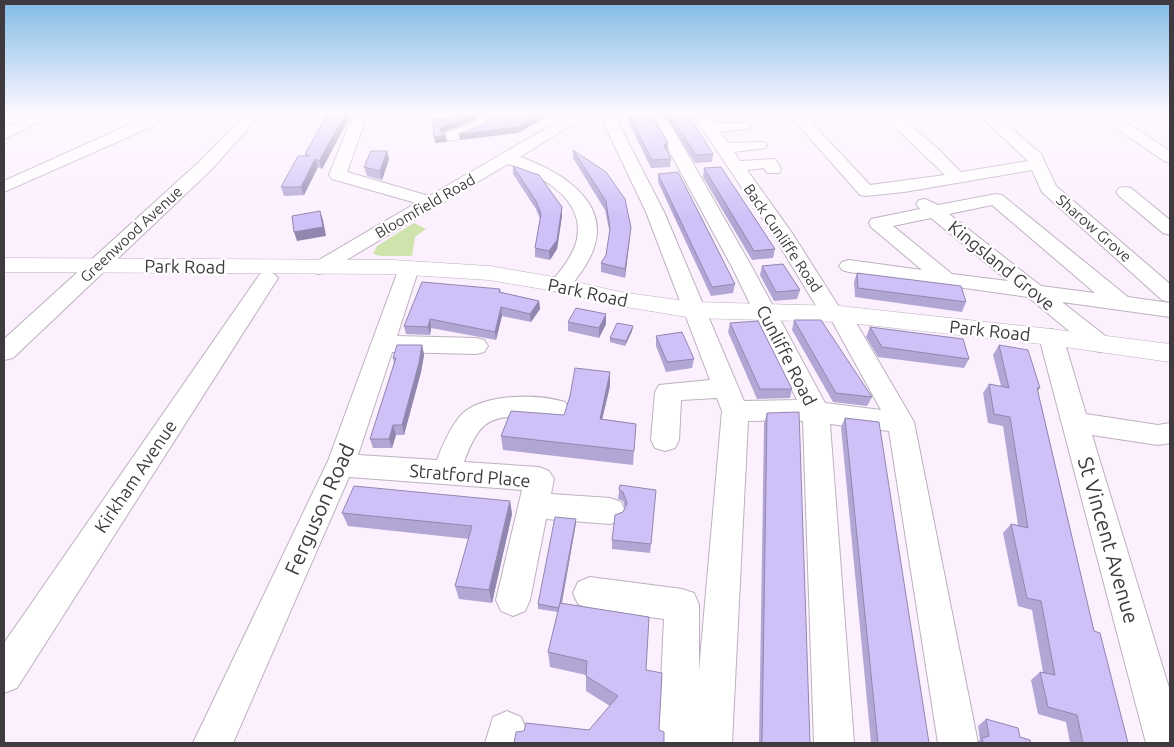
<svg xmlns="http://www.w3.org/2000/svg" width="1174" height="747" viewBox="0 0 1174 747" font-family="Ubuntu,sans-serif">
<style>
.green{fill:#cfe4ad}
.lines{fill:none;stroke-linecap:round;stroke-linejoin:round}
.minor-casing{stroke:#bdb1bf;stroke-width:2}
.major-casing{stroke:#bdb1bf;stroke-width:1}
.minor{fill:#fff;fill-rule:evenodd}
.major{fill:#fff;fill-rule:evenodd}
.wall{fill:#b2a6d5}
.shaded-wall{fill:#9187ae}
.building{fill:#cfc1f8;stroke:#9187ae}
.labels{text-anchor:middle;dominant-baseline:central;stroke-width:4.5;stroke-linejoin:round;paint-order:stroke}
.far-street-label{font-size:15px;fill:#3f3a40;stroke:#fff}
.street-label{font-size:18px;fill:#3f3a40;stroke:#fff}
.near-street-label{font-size:21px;fill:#3f3a40;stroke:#fff}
</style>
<rect width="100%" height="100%" fill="#fcf0ff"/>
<polygon class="green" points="414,223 426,229 415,237 412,256 381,256 373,254 377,246"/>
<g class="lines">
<defs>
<g id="minor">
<polygon points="36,113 54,113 52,116 4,139 4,128"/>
<polygon points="155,113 172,113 153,126 4,192 4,181"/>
<polygon points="247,113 262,113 212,169 13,358 4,360 4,339 200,161"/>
<path d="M 354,113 L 368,113 L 347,172 L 429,196 L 573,113 L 590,113 L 520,157 C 555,169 608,198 595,244 C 591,261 578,276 568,290 L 560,291 L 552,290 L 549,285 C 559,272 571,259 576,243 C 588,200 542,176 508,164 L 326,272 L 319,274 L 312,272 L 309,268 L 312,264 L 416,203 L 332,179 L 329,175 Z"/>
<path d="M 484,113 L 498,113 C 490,132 469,136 450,141 L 442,136 L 445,133 L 475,123 Z"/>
<polygon points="599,113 613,113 664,212 744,401 797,400 733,269 658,130 647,113 661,113 674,130 753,269 825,403 881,410 832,321 824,319 772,233 692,113 706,113 714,123 748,123 751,126 748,129 720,132 728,143 765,142 767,145 765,148 734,152 740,161 775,159 781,169 779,173 767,173 764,168 747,170 792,233 839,307 848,309 914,422 978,743 938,743 889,431 830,424 854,743 814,743 803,421 796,420 748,421 732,743 658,743 664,619 590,609 578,604 573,593 578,582 590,577 682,589 694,593 699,605 699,671 722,411 717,398 681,400 679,440 675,448 665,451 655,448 651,440 655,392 659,385 710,380 646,212"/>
<polygon points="783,113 799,113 811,122 870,185 945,175 880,113 896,113 938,149 961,172 1028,161 977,113 993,113 1041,154 1056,186 1170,284 1170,302 1162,300 1042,192 1032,170 904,192 866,196 860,195 801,128"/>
<polygon points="1094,113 1111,113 1170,151 1170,163 1164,161"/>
<polygon points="1125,187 1131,188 1170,220 1170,235 1163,233 1119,196 1116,192 1119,188"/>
<path d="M 996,194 L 1002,195 L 1128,297 L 1170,303 L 1170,317 L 1062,302 L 1108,338 L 1112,344 L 1108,350 L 1100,352 L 1092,350 L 1028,297 L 849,272 L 842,270 L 839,266 L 842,262 L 849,260 L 922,270 L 871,227 L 869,223 L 871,219 L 920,209 L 916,204 L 919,200 L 925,199 L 938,205 ZM 992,205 L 1095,293 L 1041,286 L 949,214 ZM 931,218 L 1008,281 L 952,274 L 893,226 Z"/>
<path d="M 409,262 L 416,264 L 419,268 L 397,336 L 476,338 L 484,340 L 488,346 L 484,352 L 476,354 L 392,352 L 358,455 L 437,460 C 443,444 451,425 463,413 C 485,393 539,394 565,402 L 569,409 L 565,416 C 555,419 545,418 534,417 C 490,415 480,419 464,462 L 539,467 L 549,471 L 554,479 L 551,494 L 610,498 L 621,502 L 625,511 L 621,520 L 610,524 L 546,519 L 530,600 L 525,611 L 513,616 L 501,611 L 496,600 L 522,490 L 349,477 L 233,743 L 193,743 L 328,461 L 399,268 L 402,264 Z"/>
<polygon points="267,272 274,274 278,278 17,688 4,693 4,643 260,274"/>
<polygon points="1051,329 1059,332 1063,337 1086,414 1158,425 1170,423 1170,443 1158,445 1092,435 1170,691 1170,743 1146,743 1039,337 1043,332"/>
<polygon points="507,711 521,717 527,731 525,743 485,743 493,717"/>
</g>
<polygon id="major" points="4,258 393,260 489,266 560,278 620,292 693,302 840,306 1051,329 1170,344 1170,362 1051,345 840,322 693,318 620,306 560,292 489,280 393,274 4,272"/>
</defs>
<use href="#minor" class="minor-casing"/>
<use href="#major" class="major-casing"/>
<use href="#minor" class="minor"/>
<use href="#major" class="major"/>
</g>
<g class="wall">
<polygon points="328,113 352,113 322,169 318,167 304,195 284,196 281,187 306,156 305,154"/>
<polygon points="624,113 651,113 671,159 670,167 651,168"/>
<polygon points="663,113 687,113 713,154 712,162 695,163"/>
<polygon points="573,150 630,236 625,278 601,272 601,263 606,255 610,234 605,210 573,158"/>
<polygon points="387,151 389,159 382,180 367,176 364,167"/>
<polygon points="513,166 562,216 557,249 550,260 535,257 535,248 540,219 536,209 513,174"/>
<polygon points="704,168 775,249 773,258 752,260 703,177"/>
<polygon points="658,174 735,284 733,293 711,296 658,182"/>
<polygon points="762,266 800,290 797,299 774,301 760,275"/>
<polygon points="857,273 966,302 962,312 855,297 854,282"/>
<polygon points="500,289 501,292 539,301 540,309 531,322 502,316 496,340 431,328 430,335 406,334 404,326"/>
<polygon points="794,320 872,397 867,406 833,402 792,330"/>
<polygon points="568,322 606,324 599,338 568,331"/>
<polygon points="730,323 792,389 790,398 757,399 728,332"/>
<polygon points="633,326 632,331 625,346 610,342 610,338"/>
<polygon points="870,327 969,359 964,368 878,357 866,337"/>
<polygon points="656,336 694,359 692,368 666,372 656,346"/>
<polygon points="422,345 424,355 421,372 404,435 396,435 392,448 373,448 370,439 394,363 393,358"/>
<polygon points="999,345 1040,388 1038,391 1094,631 1128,743 1070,743 1066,722 1038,714 1031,680 1040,672 1043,672 1032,610 1018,606 1003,533 1011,524 1018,525 1003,426 988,423 983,393 989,384 1001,386 993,355"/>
<polygon points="610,386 602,419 636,424 633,465 503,450 501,436 564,415"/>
<polygon points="767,413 810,743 759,743 764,423"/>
<polygon points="845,418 929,743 871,743 841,427"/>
<polygon points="620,485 651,544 650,553 612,549 612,540 625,508 623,501 618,499"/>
<polygon points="510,501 512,514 492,603 459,599 455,586 469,539 348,526 342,513"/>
<polygon points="576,523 562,603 646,670 589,730 610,706 586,691 586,675 550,667 548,652 558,612 538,609 538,604"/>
<polygon points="986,719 1020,737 1031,743 975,743 980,740 978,726"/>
</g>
<g class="shaded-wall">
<polygon points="346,113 352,113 322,169 319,161"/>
<polygon points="434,113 448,113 434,115"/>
<polygon points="476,113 482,113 474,121 444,132 440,136 446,135 447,142 435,143 434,137 443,126"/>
<polygon points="545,113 545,118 518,133 460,140 459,134"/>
<polygon points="668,143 667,151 664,145"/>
<polygon points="387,151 389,159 382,180 380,171"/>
<polygon points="315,159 318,167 304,195 301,187"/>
<polygon points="562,207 562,216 557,249 550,260 549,251"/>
<polygon points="320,211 323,220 326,236 297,241 294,232"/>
<polygon points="631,228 630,236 625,278 625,269"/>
<polygon points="539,301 540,309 531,322 530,314"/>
<polygon points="501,307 502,316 496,340 495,332"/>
<polygon points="606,314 606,324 599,338 599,328"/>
<polygon points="430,319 431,328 430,335 428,327"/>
<polygon points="633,326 632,331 625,346 626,341"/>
<polygon points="422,345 424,355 421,372 404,435 402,425"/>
<polygon points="610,372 610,386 599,433 600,419"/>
<polygon points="393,425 396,435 392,448 389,439"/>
<polygon points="510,501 512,514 492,603 489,590"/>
<polygon points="576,519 576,523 560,612 560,608"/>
</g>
<g class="building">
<polygon points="328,113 346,113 319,161 315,159 301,187 281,187 298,156 310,156 305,154"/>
<polygon points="468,113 476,113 473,115 443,126 439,130 446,135 434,137 433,120 465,116"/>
<polygon points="496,113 544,113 517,127 459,134 485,124 495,115"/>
<polygon points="628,113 651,113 668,143 664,145 671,159 652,160"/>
<polygon points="669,113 687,113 713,154 696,155"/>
<polygon points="573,150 606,172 625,199 631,228 625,269 601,263 606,255 610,229 606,201"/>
<polygon points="371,151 387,151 380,171 364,167"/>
<polygon points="513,166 539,175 562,207 557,240 549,251 535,248 541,214 536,201"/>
<polygon points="721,167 775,249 754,251 704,168"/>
<polygon points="678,172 735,284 712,287 658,174"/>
<polygon points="320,211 323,227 294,232 292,216"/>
<polygon points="783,264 800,290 776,292 762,266"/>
<polygon points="857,273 961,286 966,302 858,288"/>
<polygon points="422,282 500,289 499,292 539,301 530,314 501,307 495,332 430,319 428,327 404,326"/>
<polygon points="576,308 606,314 599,328 568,322"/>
<polygon points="794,320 821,320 872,397 836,393"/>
<polygon points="758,321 792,389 760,389 730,323"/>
<polygon points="617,323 633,326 626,341 610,338"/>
<polygon points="870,327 963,339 969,359 882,347"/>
<polygon points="682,332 694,359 667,362 656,336"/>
<polygon points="397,345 422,345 419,363 402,425 393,425 389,439 370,439 396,358 393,358"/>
<polygon points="999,345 1028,350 1040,388 1037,388 1094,631 1100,633 1128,743 1083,743 1077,715 1048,707 1040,672 1055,675 1041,601 1027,598 1011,524 1028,528 1010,417 994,414 989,384 1009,388"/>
<polygon points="575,368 610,372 600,419 636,424 634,451 501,436 511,411 564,415 570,396"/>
<polygon points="799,412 810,743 762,743 767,413"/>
<polygon points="845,418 879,422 929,743 878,743"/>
<polygon points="620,485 656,490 651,544 612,540 615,515 623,512 627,503 623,492 619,490"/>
<polygon points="354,486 510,501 489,590 455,586 472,526 342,513"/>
<polygon points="555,517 576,519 559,608 538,604"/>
<polygon points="560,603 649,617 646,670 662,673 659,730 664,732 664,743 514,743 516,732 524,731 526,723 589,730 618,696 586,676 587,661 548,652"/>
<polygon points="986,719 1018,728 1020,737 1030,740 1031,743 983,743 982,738 989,736"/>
</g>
<linearGradient id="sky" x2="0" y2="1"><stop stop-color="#81bbe6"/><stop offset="0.52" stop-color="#fef8ff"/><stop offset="1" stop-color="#fef8ff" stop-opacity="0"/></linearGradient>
<rect width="1174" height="217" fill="url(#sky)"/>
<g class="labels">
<g class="far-street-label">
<text transform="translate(425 206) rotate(-30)">Bloomfield Road</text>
<text transform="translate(1094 228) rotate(41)">Sharow Grove</text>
<text transform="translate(131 234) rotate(-43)">Greenwood Avenue</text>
<text transform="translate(783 238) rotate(56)">Back Cunliffe Road</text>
</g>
<g class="street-label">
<text transform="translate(1002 265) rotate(39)">Kingsland Grove</text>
<text transform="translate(185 266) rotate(1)">Park Road</text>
<text transform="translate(588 292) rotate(12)">Park Road</text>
<text transform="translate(990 330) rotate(6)">Park Road</text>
<text transform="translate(787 355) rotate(63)">Cunliffe Road</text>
<text transform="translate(470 475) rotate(5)">Stratford Place</text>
<text transform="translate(135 476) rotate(-56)">Kirkham Avenue</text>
</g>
<g class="near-street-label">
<text transform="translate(319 509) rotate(-66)">Ferguson Road</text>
<text transform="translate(1109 540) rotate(74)">St Vincent Avenue</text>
</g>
</g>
<rect width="1174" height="747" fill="none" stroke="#3f3a40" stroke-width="10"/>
</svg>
